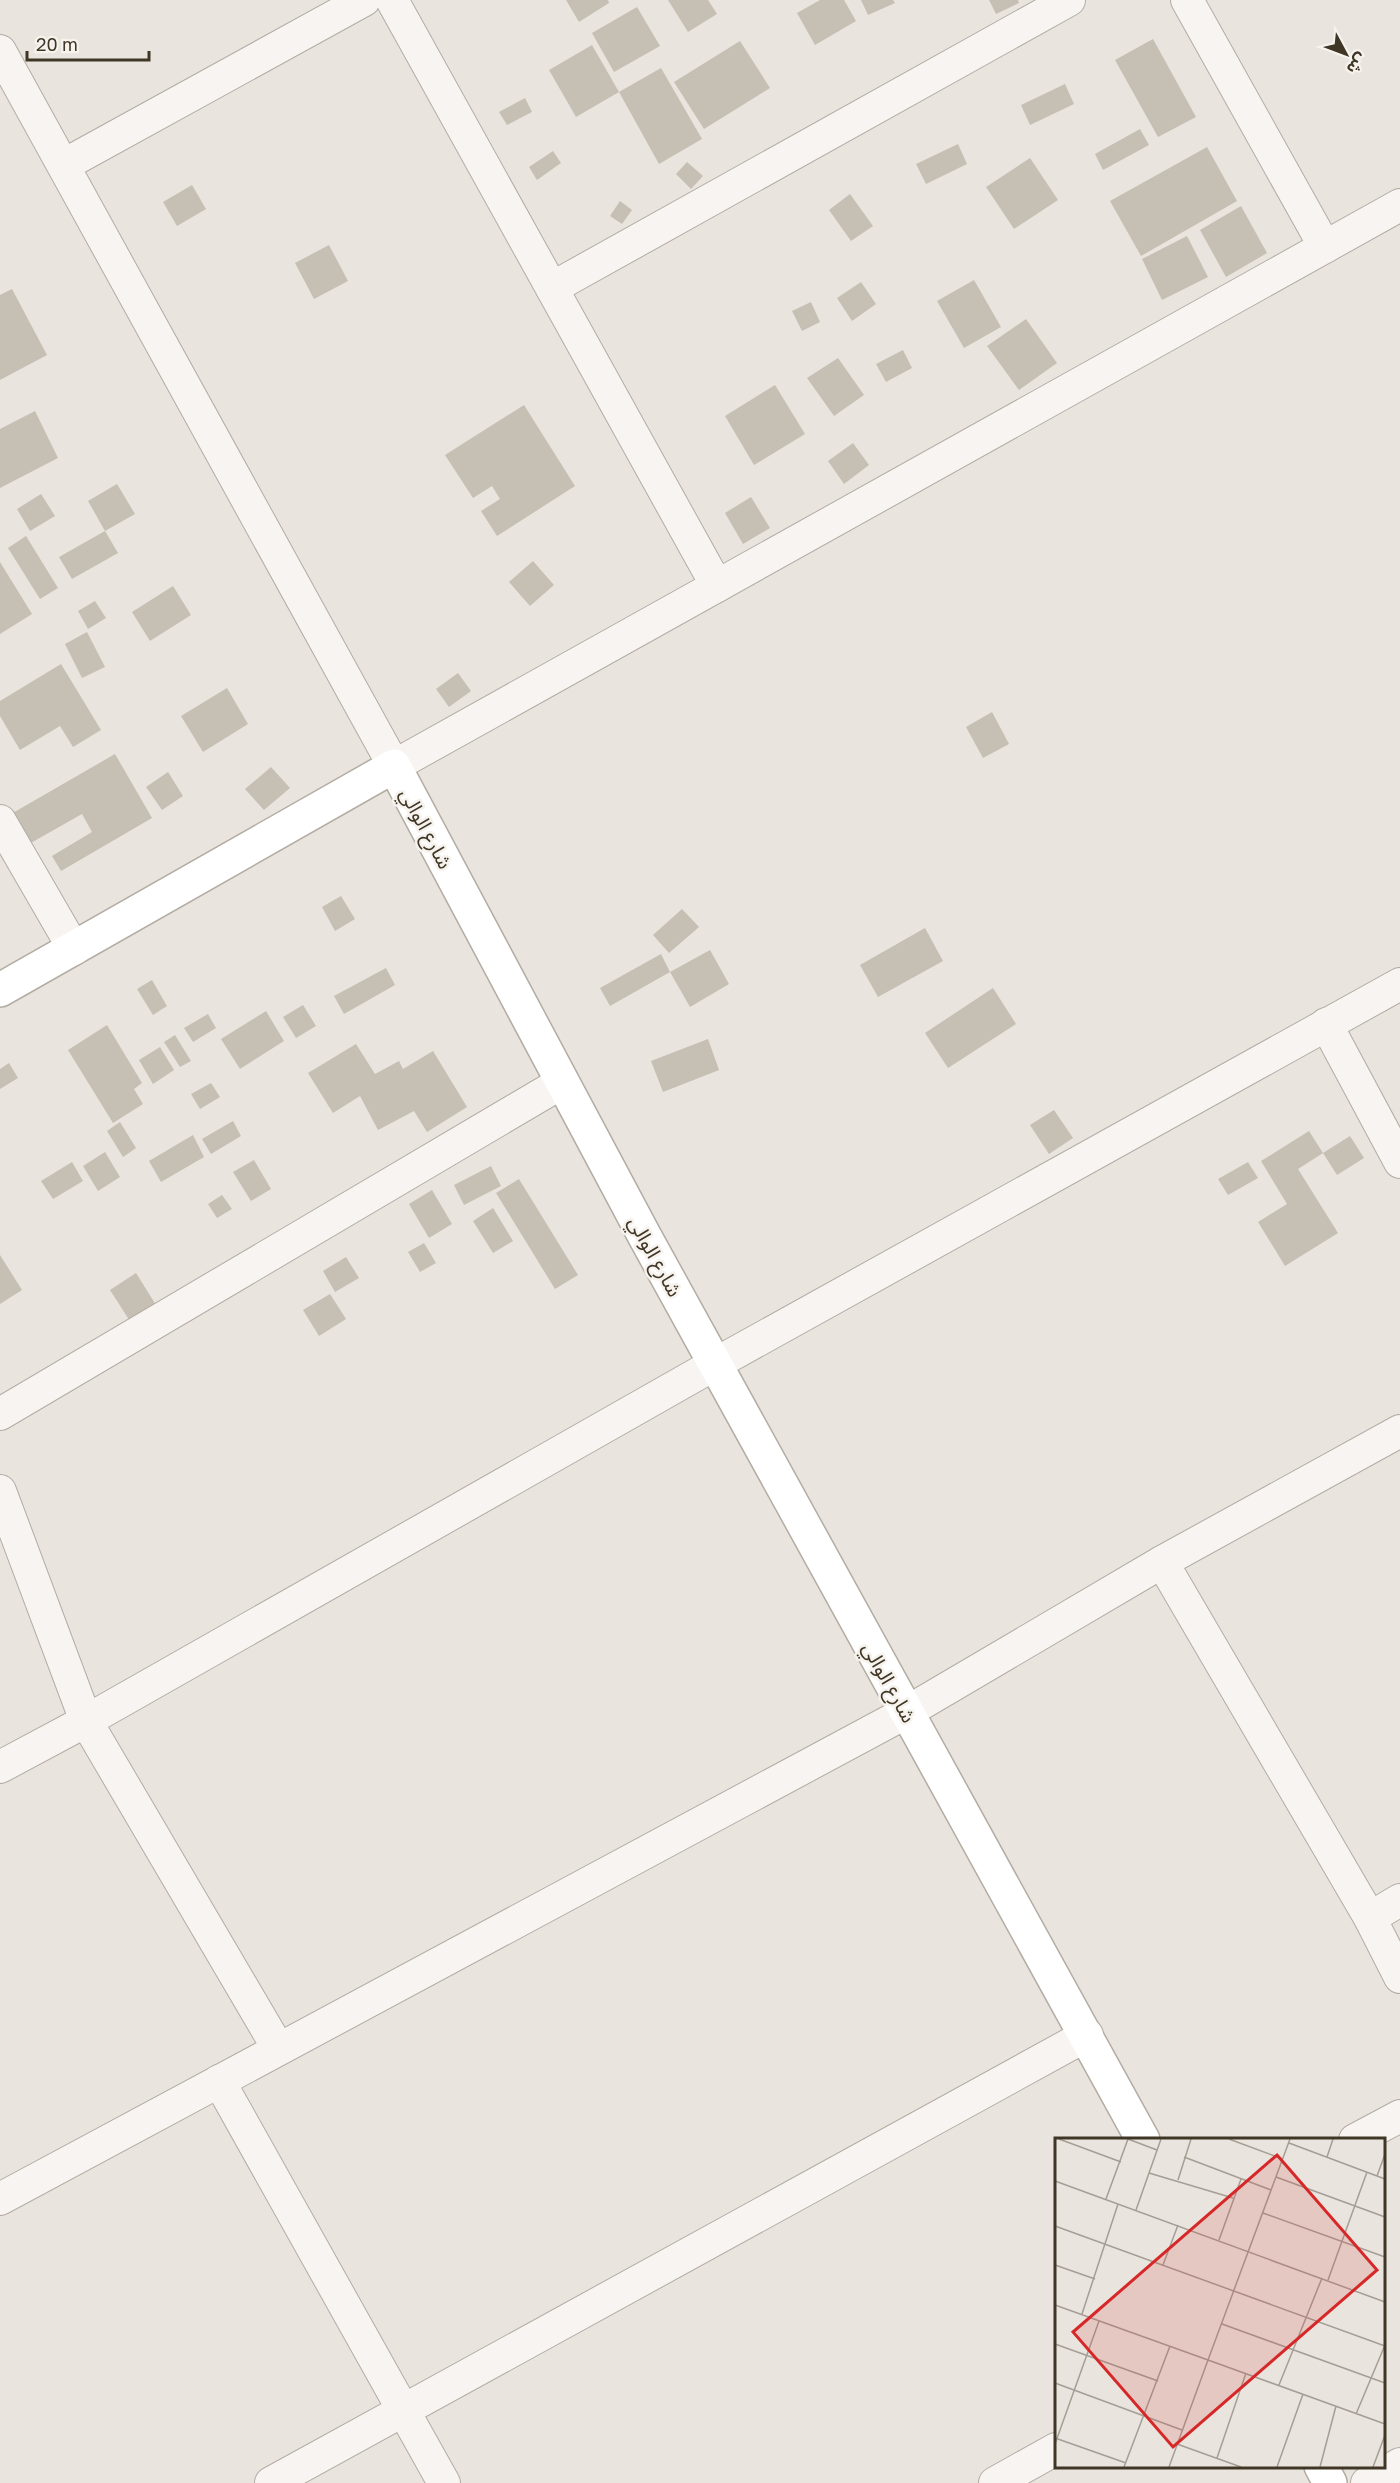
<svg xmlns="http://www.w3.org/2000/svg" width="1400" height="2483" font-family="'Golos Text','Noto Sans Arabic',sans-serif">
	<rect width="100%" height="100%" fill="#e9e4de"/>
	<g fill="#c6bfb4">
		<polygon points="566,0 608,0 609,3 579,22"/>
		<polygon points="668,0 708,0 717,14 688,32"/>
		<polygon points="820,0 844,0 856,21 815,45 797,13"/>
		<polygon points="861,0 893,0 895,3 868,15"/>
		<polygon points="989,0 1018,0 1019,3 996,14"/>
		<polygon points="637,7 660,46 614,72 592,33"/>
		<polygon points="1153,39 1196,117 1158,137 1115,60"/>
		<polygon points="740,41 770,88 704,129 674,82"/>
		<polygon points="592,45 619,92 576,117 549,70"/>
		<polygon points="661,68 702,139 659,164 619,92"/>
		<polygon points="1065,84 1074,104 1030,125 1021,105"/>
		<polygon points="525,98 532,112 507,125 499,112"/>
		<polygon points="1140,129 1149,145 1103,170 1095,154"/>
		<polygon points="958,144 967,164 926,184 916,164"/>
		<polygon points="1207,147 1237,201 1141,256 1110,201"/>
		<polygon points="553,151 561,163 537,180 529,167"/>
		<polygon points="1030,158 1058,200 1014,229 986,187"/>
		<polygon points="687,162 703,176 691,189 676,174"/>
		<polygon points="192,185 206,209 177,226 163,202"/>
		<polygon points="850,194 873,226 851,241 829,210"/>
		<polygon points="620,201 632,210 622,224 610,216"/>
		<polygon points="1241,206 1267,253 1226,277 1200,230"/>
		<polygon points="1187,236 1208,277 1162,300 1142,259"/>
		<polygon points="329,245 348,281 314,299 295,263"/>
		<polygon points="974,280 1001,327 964,348 937,301"/>
		<polygon points="861,282 876,304 852,321 837,298"/>
		<polygon points="12,289 47,355 0,380 0,295"/>
		<polygon points="811,302 820,322 802,331 792,311"/>
		<polygon points="1026,319 1057,363 1019,390 987,346"/>
		<polygon points="903,350 912,368 886,382 876,364"/>
		<polygon points="838,358 864,395 834,416 807,378"/>
		<polygon points="775,385 805,434 754,465 725,416"/>
		<polygon points="524,405 575,486 497,536 481,511 500,499 492,486 473,498 445,455"/>
		<polygon points="35,411 58,458 0,488 0,429"/>
		<polygon points="853,443 869,465 844,484 828,461"/>
		<polygon points="117,484 135,514 105,531 88,501"/>
		<polygon points="41,494 55,516 30,531 17,509"/>
		<polygon points="751,497 770,528 743,544 725,513"/>
		<polygon points="105,531 118,553 72,579 59,557"/>
		<polygon points="26,536 58,588 40,599 8,548"/>
		<polygon points="533,561 554,585 530,606 509,582"/>
		<polygon points="0,562 32,614 0,634"/>
		<polygon points="173,586 191,615 150,641 132,612"/>
		<polygon points="95,601 106,618 88,629 78,611"/>
		<polygon points="87,632 105,667 82,678 65,644"/>
		<polygon points="61,664 101,730 73,747 60,726 20,750 0,716 0,701"/>
		<polygon points="458,673 471,691 449,707 436,689"/>
		<polygon points="227,688 248,724 203,752 181,716"/>
		<polygon points="992,712 1009,744 983,758 966,727"/>
		<polygon points="115,754 152,818 61,871 52,856 92,832 82,814 29,844 11,814"/>
		<polygon points="271,767 290,788 264,810 245,789"/>
		<polygon points="168,772 183,796 162,810 146,787"/>
		<polygon points="341,896 355,919 335,931 322,907"/>
		<polygon points="682,909 699,927 669,953 653,935"/>
		<polygon points="925,928 943,961 878,997 860,965"/>
		<polygon points="710,950 729,984 690,1007 670,972"/>
		<polygon points="661,954 670,972 610,1006 600,988"/>
		<polygon points="386,968 395,985 344,1014 334,996"/>
		<polygon points="152,980 167,1006 153,1015 137,989"/>
		<polygon points="993,988 1016,1024 948,1068 925,1033"/>
		<polygon points="303,1005 316,1026 296,1038 283,1017"/>
		<polygon points="266,1011 284,1041 240,1069 221,1039"/>
		<polygon points="208,1014 216,1028 193,1042 184,1028"/>
		<polygon points="107,1025 142,1083 134,1089 143,1104 113,1123 68,1050"/>
		<polygon points="175,1035 191,1061 180,1067 164,1042"/>
		<polygon points="708,1039 719,1070 663,1092 651,1061"/>
		<polygon points="356,1044 375,1074 399,1061 403,1069 433,1051 467,1107 427,1132 414,1111 378,1130 360,1096 333,1113 308,1073"/>
		<polygon points="160,1047 174,1070 153,1084 139,1060"/>
		<polygon points="9,1063 18,1078 0,1089 0,1069"/>
		<polygon points="211,1083 220,1097 200,1109 191,1094"/>
		<polygon points="1054,1110 1073,1138 1049,1154 1030,1125"/>
		<polygon points="233,1121 241,1136 211,1154 202,1139"/>
		<polygon points="120,1122 136,1148 123,1157 107,1131"/>
		<polygon points="1309,1131 1323,1153 1298,1169 1338,1233 1285,1266 1258,1222 1287,1204 1261,1161"/>
		<polygon points="193,1135 204,1157 161,1182 149,1161"/>
		<polygon points="1350,1136 1364,1158 1337,1175 1323,1153"/>
		<polygon points="105,1152 120,1177 98,1191 83,1166"/>
		<polygon points="254,1160 271,1189 251,1201 233,1172"/>
		<polygon points="72,1162 83,1181 53,1199 41,1181"/>
		<polygon points="1248,1162 1258,1178 1228,1195 1218,1179"/>
		<polygon points="491,1166 501,1186 464,1205 454,1185"/>
		<polygon points="519,1179 578,1275 555,1289 496,1193"/>
		<polygon points="432,1190 452,1224 429,1238 409,1204"/>
		<polygon points="222,1195 232,1209 217,1218 208,1204"/>
		<polygon points="493,1208 513,1241 493,1253 473,1221"/>
		<polygon points="424,1243 436,1263 420,1272 408,1252"/>
		<polygon points="0,1255 22,1290 0,1304"/>
		<polygon points="346,1257 359,1278 335,1292 323,1271"/>
		<polygon points="136,1273 161,1313 135,1329 110,1290"/>
		<polygon points="330,1294 346,1319 319,1336 303,1310"/>
	</g>
	<g fill="none" stroke-linecap="round" stroke-linejoin="round">
		<defs>
			<g id="minor">
				<polyline points="392,0 717,586"/>
				<polyline points="1187,0 1325,247"/>
				<polyline points="0,51 394,766 1400,205"/>
				<polyline points="64,165 364,0"/>
				<polyline points="552,288 1069,0"/>
				<polyline points="0,821 74,949"/>
				<polyline points="1326,1024 1400,1162"/>
				<polyline points="0,1414 561,1083"/>
				<polyline points="0,1491 86,1721 278,2048"/>
				<polyline points="1162,1562 1370,1918 1400,1977"/>
				<polyline points="0,1767 86,1721 715,1364 1400,984"/>
				<polyline points="1370,1918 1400,1900"/>
				<polyline points="219,2081 444,2483"/>
				<polyline points="1355,2140 1400,2116"/>
				<polyline points="0,2199 907,1712 1162,1562 1400,1431"/>
				<polyline points="271,2483 1087,2035"/>
				<polyline points="995,2483 1056,2449"/>
				<polyline points="1367,2483 1400,2464"/>
			</g>
			<g id="secondary">
				<polyline points="0,990 394,766 644,1235 1143,2140"/>
				<polyline points="1321,2466 1330,2483"/>
			</g>
		</defs>
		<use href="#minor" stroke="#b3aca3" stroke-width="34"/>
		<use href="#secondary" stroke="#b3aca3" stroke-width="36"/>
		<use href="#minor" stroke="#f7f4f1" stroke-width="32"/>
		<use href="#secondary" stroke="#fff" stroke-width="33"/>
	</g>
	<g text-anchor="middle" dominant-baseline="central" stroke-width="5" stroke-linejoin="round" paint-order="stroke">
		<g font-size="20" fill="#403626" stroke="#f6f2ed">
			<text transform="translate(427 828) rotate(62)">شارع الوالي</text>
			<text transform="translate(656 1256) rotate(61)">شارع الوالي</text>
			<text transform="translate(890 1682) rotate(61)">شارع الوالي</text>
		</g>
	</g>
	<g transform="translate(1055 2138)">
		<rect width="330" height="330" fill="#e9e4de"/>
		<path fill="none" stroke="#a59e94" stroke-width="1.5" d="M4 1 66 24M174 1 228 21M235 1 153 222 330 286M234 5 330 41M129 19 216 52M272 19 278 1M94 35 178 60M322 38 330 16M221 39 330 79M123 42 136 1M0 43 330 164M51 61 73 1 102 12M81 72 106 1M208 75 330 119M0 88 330 208M164 102 186 41M0 127 40 141M108 127 123 87M273 142 312 34M0 167 153 222 114 329M27 176 63 66M167 186 330 245M0 206 103 243M0 245 127 292M224 247 267 140M301 276 330 207M0 300 71 325M0 306 44 183M122 306 186 329M162 320 191 235M69 329 115 208M222 329 248 256M265 329 281 268M318 329 330 297"/>
		<path fill="#d62828" fill-opacity="0.15" stroke="#d62828" stroke-width="3" d="M222 17 322 132 118 309 18 194Z"/>
		<rect width="330" height="330" fill="none" stroke="#403626" stroke-width="3"/>
	</g>
	<g transform="translate(1346 54) rotate(131)" stroke="#f6f2ed" stroke-width="4.5" paint-order="stroke">
	<path d="M0-4.5L10 22L0 15L-10 22Z" fill="#403626"/>
	<text y="-9" font-size="16" font-weight="bold" text-anchor="middle" fill="#403626">ش</text>
	</g>
	<path d="M27 51v9h122v-9" fill="none" stroke="#403626" stroke-width="3"/>
	<text x="36" y="51" font-size="18" fill="#403626" stroke="#f6f2ed" stroke-width="4.5" paint-order="stroke">20 m</text>
</svg>
